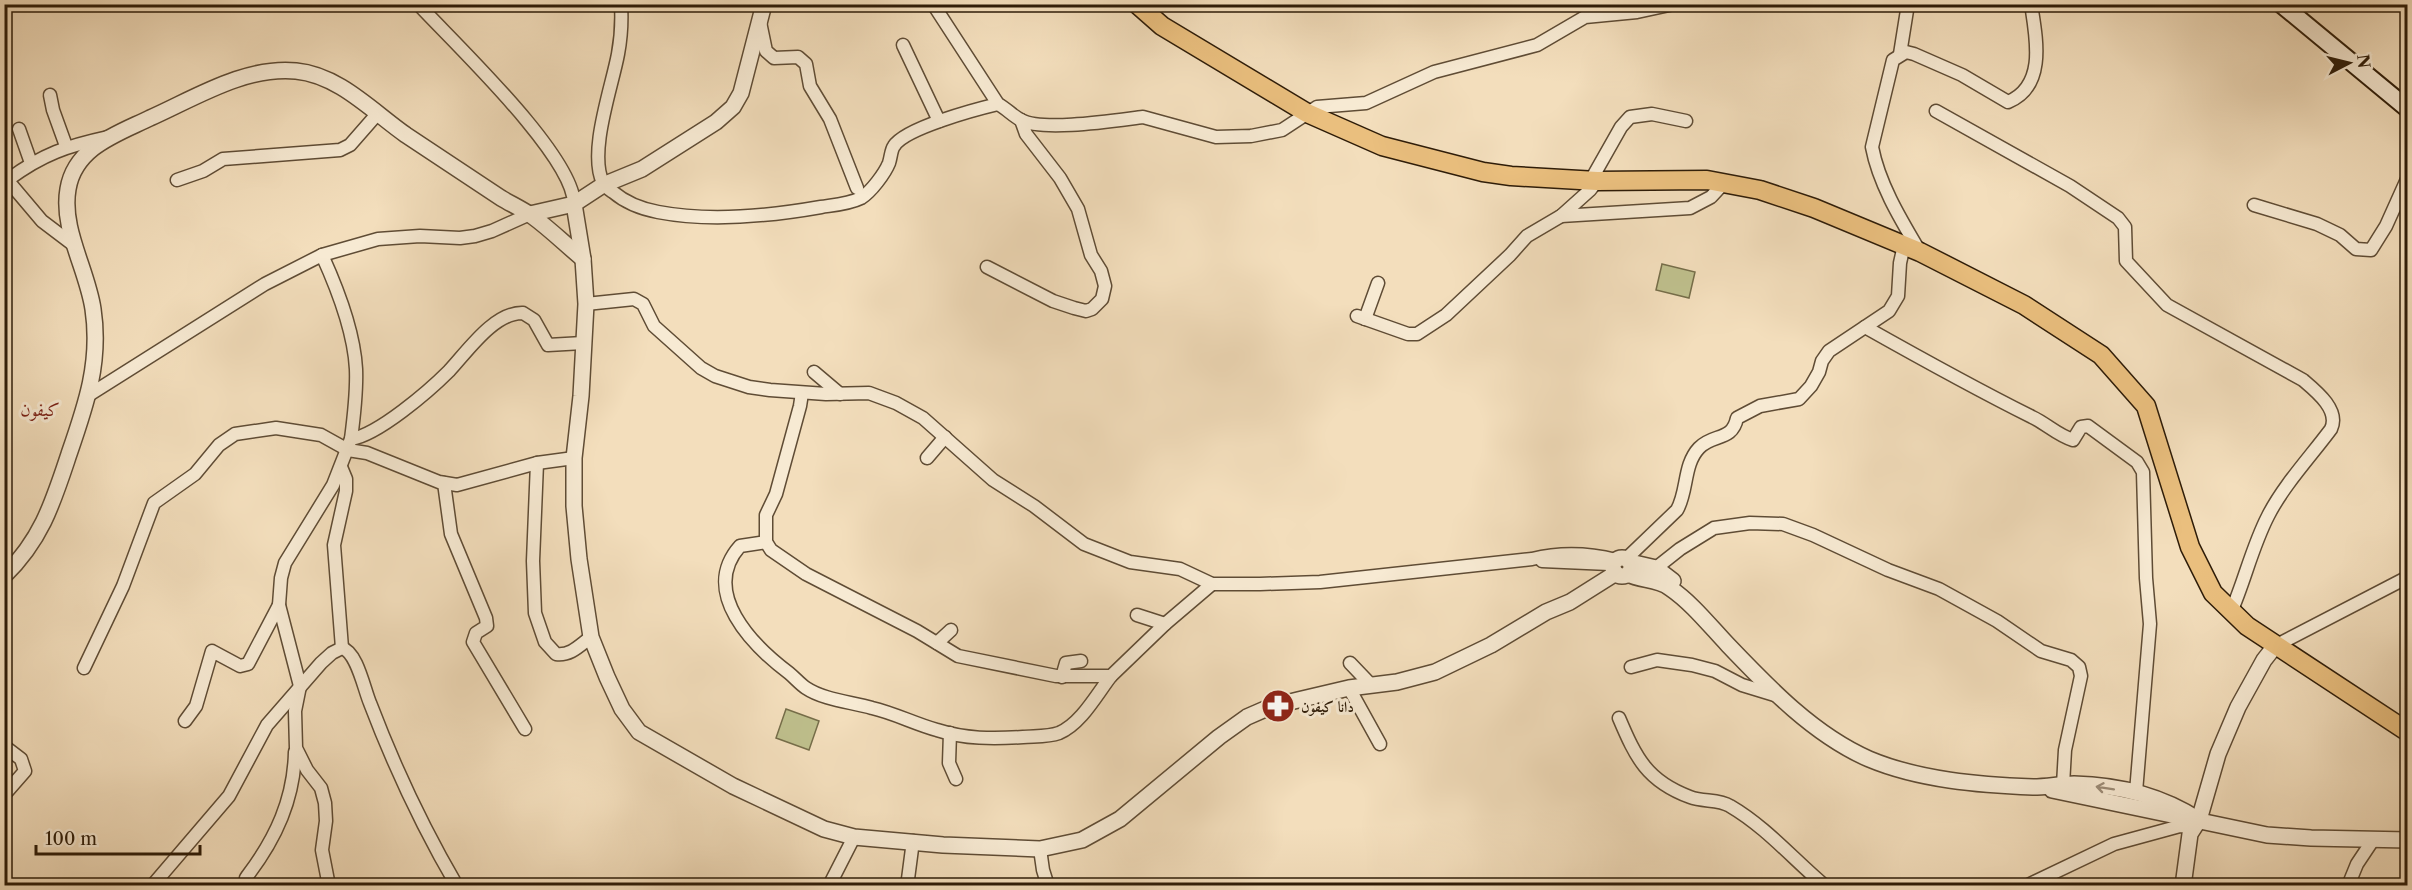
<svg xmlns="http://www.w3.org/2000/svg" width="2412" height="890" font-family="'Libre Caslon Text',Amiri,serif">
	<rect width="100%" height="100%" fill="#f3debc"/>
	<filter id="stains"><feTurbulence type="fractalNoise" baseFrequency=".00333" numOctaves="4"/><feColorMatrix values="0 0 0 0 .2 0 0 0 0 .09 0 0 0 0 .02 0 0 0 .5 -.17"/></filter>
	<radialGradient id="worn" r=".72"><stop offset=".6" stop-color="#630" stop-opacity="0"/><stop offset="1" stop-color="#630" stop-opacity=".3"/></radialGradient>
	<g fill="#bfc08d" stroke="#766e4a" stroke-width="1.5">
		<polygon points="1662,264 1695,272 1689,298 1656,290"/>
		<polygon points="786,709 819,721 809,750 776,738"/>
	</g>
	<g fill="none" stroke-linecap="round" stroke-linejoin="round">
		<defs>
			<g id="minor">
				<path d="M418 4C454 43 574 156 574 204"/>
				<path d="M621 4C622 21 621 38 618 54 612 87 588 152 603 183 605 187 610 190 613 192 626 203 642 209 658 212 710 222 770 216 821 207 834 205 849 204 861 198 871 192 885 173 889 163 891 157 891 150 894 146 905 128 977 109 998 104"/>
				<path d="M933 4 998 104C1007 109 1013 116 1021 120 1043 132 1118 120 1143 117L1216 137 1251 136 1282 130 1317 107 1366 103 1434 72 1537 45 1585 17 1637 12 1674 4"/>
				<polyline points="760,22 766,51 774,58 798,57 806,64 810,86 830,119 857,188"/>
				<polyline points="903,45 939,121"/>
				<polyline points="1900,54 1908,4"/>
				<polyline points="50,95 53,110 66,146"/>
				<path d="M1936 111 2070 186 2118 218 2125 227 2126 261 2167 305 2303 380C2316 391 2340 410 2331 429 2311 456 2283 486 2268 516 2252 547 2245 580 2231 612"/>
				<polyline points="19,129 31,163"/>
				<polyline points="4,176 42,221 75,246"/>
				<path d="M9 179C43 154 67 146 108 137"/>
				<polyline points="177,180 203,171 223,159 340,150 350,145 378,113"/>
				<polyline points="1591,180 1621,127 1630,117 1652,114 1686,121"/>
				<polyline points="2254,205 2317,224 2340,235 2356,249 2371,250 2386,226 2408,177"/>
				<polyline points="1561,216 1690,208 1711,197 1724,183"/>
				<path d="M1920 252C1901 220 1879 184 1872 147L1893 60 1906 52 1914 54 1962 75 2008 102C2047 86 2036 37 2031 4"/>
				<path d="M322 255C338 290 354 331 356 369 357 392 354 416 351 439"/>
				<polyline points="987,267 1053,301 1074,308 1086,311 1092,309 1102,299 1105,286 1101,271 1091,255 1078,209 1060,178 1026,134 1021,120"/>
				<path d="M586 304 634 299 643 304 654 326 701 368 715 376 749 387 770 390 826 394 869 393 896 403 923 418 993 480 1034 506 1084 544 1130 562 1180 569 1212 584H1260L1320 582 1532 559C1561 552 1588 553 1616 560"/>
				<polyline points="1357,316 1408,334 1417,334 1446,315 1510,255 1527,236 1561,216 1590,190 1597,181"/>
				<polyline points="1365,319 1378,283"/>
				<path d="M1865 327C1920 358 1976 389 2032 417 2047 424 2057 435 2073 440L2081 427 2088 426 2137 462 2143 472 2146 578 2150 624 2136 792"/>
				<polyline points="814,372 840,394"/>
				<polyline points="802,393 800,406 776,494 766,515 766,542 771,550 806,574 917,631 958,656 1056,676 1111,676 1165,624 1212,584"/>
				<polyline points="89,395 265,284 322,255 378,239 420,236 460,238 475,236 492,231 530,214"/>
				<polyline points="927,458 945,437"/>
				<path d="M537 463 533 561 535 613 545 642 556 654C571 656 580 645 591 637"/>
				<polyline points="341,467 346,479 346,491 334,545 342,648"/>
				<polyline points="444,483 451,534 486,618 487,626 476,633 473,642 525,729"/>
				<path d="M766 542 740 546C699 592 753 646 789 673 795 678 800 684 806 688 824 700 852 702 872 708 894 713 915 724 937 730 965 739 993 739 1023 737 1035 736 1048 737 1059 733 1081 724 1097 694 1111 676"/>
				<path d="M1626 559 1677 510C1688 491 1683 465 1699 448 1713 433 1732 442 1737 418L1760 406 1799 399 1811 386 1819 372 1822 361 1829 351 1889 311 1898 296 1900 263 1904 245"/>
				<polyline points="1542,561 1609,564"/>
				<polyline points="1656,568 1680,549 1714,528 1750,523 1783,524 1813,535 1888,570 1939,589 1997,621 2041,651 2071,660 2079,667 2081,676 2065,750 2063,785"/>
				<polyline points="1137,615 1165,624"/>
				<polyline points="937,643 951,630"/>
				<polyline points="2275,646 2408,577"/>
				<polyline points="1350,663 1372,686"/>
				<polyline points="1631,667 1657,660 1692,665 1715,671 1742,685 1778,696"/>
				<polyline points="84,668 123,586 154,503 195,474 219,445 235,434 276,428 321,435 348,450 367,453 439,482 457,485 537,463 574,458"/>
				<polyline points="1062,677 1066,663 1081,661"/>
				<polyline points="1349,688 1380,744"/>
				<path d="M1619 718C1636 758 1647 781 1690 797 1703 802 1719 799 1730 806 1766 827 1793 859 1825 886"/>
				<polyline points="185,721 196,706 212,651 240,666 248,664 279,605"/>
				<polyline points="950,733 949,763 956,779"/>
				<polyline points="4,746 21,759 25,771 4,795"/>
				<polyline points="1040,849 1043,870 1048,886"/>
				<path d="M152 886 229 796 267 725 321 663 332 653 342 648C357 652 364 689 370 703 394 766 423 828 457 886"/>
				<path d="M248 886 246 878 248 875C276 838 294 799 295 752"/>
				<path d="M329 886 322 850 326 821 325 803 321 788 307 770 296 748 295 711 300 686 279 605 281 578 285 563 333 485 351 439C378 435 429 391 449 371 467 352 494 312 523 313L534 320 548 345 583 343"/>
				<polyline points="829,886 854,837"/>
				<polyline points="909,886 908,879 913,841"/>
				<polyline points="2026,886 2114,844 2180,826 2194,827"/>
				<polyline points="2287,886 2318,886"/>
				<polyline points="2348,886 2357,864 2373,840"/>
			</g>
			<g id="tertiary">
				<polyline points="574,204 583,259 586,304 581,396 574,458 574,506 579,559 591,637 607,677 622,709 639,732 733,786 824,829 854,837 943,845 1040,849 1082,840 1120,819 1219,737 1247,717 1270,707 1298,700 1349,688 1397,682 1435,672 1491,645 1546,612 1570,602 1616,573"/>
				<polyline points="530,214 574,204 603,185 642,169 716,122 733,107 741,93 764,4"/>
				<circle cx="1622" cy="567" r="9"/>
				<polyline points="1630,562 1656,568 1673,581"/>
				<path d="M1628 574C1641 581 1657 578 1670 588 1692 603 1710 626 1728 645 1769 688 1814 735 1869 759 1919 780 1979 785 2033 787 2047 787 2061 784 2074 784 2118 785 2162 796 2199 820"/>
				<path d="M4 576C42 539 53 502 69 454 86 405 101 362 93 309 87 269 61 229 68 189 75 147 117 134 150 118 195 98 245 66 296 71 339 75 373 112 406 135 438 156 469 177 501 198 511 204 522 209 532 216 550 229 566 245 583 259"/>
				<polyline points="2052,790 2267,835 2311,838 2408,840"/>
				<polyline points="2183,886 2190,834 2199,820 2218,754 2238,707 2264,660 2275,646"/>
			</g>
			<polyline id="secondary" points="2281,4 2408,109"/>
			<polyline id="primary" points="1137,4 1162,26 1307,113 1382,146 1483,172 1511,176 1597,181 1707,180 1760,190 1814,208 1920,252 2024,305 2101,355 2146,406 2190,547 2213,593 2247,626 2408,732"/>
		</defs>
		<use href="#minor" stroke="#5f4c35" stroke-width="15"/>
		<use href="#tertiary" stroke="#5f4c35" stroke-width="18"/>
		<use href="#secondary" stroke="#2e1c08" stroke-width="20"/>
		<use href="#primary" stroke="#2e1c08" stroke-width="21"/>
		<use href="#minor" stroke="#f7ead3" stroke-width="12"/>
		<use href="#tertiary" stroke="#f7ead3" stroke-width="15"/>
		<use href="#secondary" stroke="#f7ead3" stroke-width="16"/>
		<use href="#primary" stroke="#eabf7e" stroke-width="18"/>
	</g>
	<defs><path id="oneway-shaft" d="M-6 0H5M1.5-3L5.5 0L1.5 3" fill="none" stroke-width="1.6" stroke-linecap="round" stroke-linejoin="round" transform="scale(1.5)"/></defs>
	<use stroke="#9d8d78" href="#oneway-shaft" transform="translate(2105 788) rotate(-171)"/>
	<defs>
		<symbol id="pharmacy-disc" viewBox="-11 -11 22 22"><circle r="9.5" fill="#8f2418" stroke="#f7ead3"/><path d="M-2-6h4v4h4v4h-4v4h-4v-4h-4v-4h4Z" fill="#fff"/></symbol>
	</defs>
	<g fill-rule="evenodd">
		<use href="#pharmacy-disc" x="1259" y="687" width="38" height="38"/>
	</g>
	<g text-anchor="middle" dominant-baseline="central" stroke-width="6" stroke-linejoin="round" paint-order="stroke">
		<g font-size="15" font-weight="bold" fill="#2e1c08" stroke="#f7ead3" text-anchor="start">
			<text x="1301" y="706">دانا كيفون</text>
		</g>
		<g font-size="18" fill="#7a1f14" stroke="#f7ead3">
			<text x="40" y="410">كيفون</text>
		</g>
	</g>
	<rect width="2412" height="890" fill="none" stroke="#f3debc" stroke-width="24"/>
	<rect x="6" y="6" width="2400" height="878" fill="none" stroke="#2e1c08" stroke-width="3"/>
	<rect x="12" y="12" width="2388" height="866" fill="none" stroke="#2e1c08" stroke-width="1.5"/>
	<g transform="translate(2349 63) rotate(83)" stroke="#f7ead3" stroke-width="4.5" paint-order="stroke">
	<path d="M0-4.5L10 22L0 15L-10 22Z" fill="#2e1c08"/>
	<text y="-9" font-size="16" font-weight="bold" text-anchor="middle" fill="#2e1c08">N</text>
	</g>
	<path d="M36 845v9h164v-9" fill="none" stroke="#2e1c08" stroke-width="3"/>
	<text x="45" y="845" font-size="18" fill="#2e1c08" stroke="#f7ead3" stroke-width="4.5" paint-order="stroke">100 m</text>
	<rect width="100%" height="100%" filter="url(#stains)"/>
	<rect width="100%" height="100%" fill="url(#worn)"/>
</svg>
